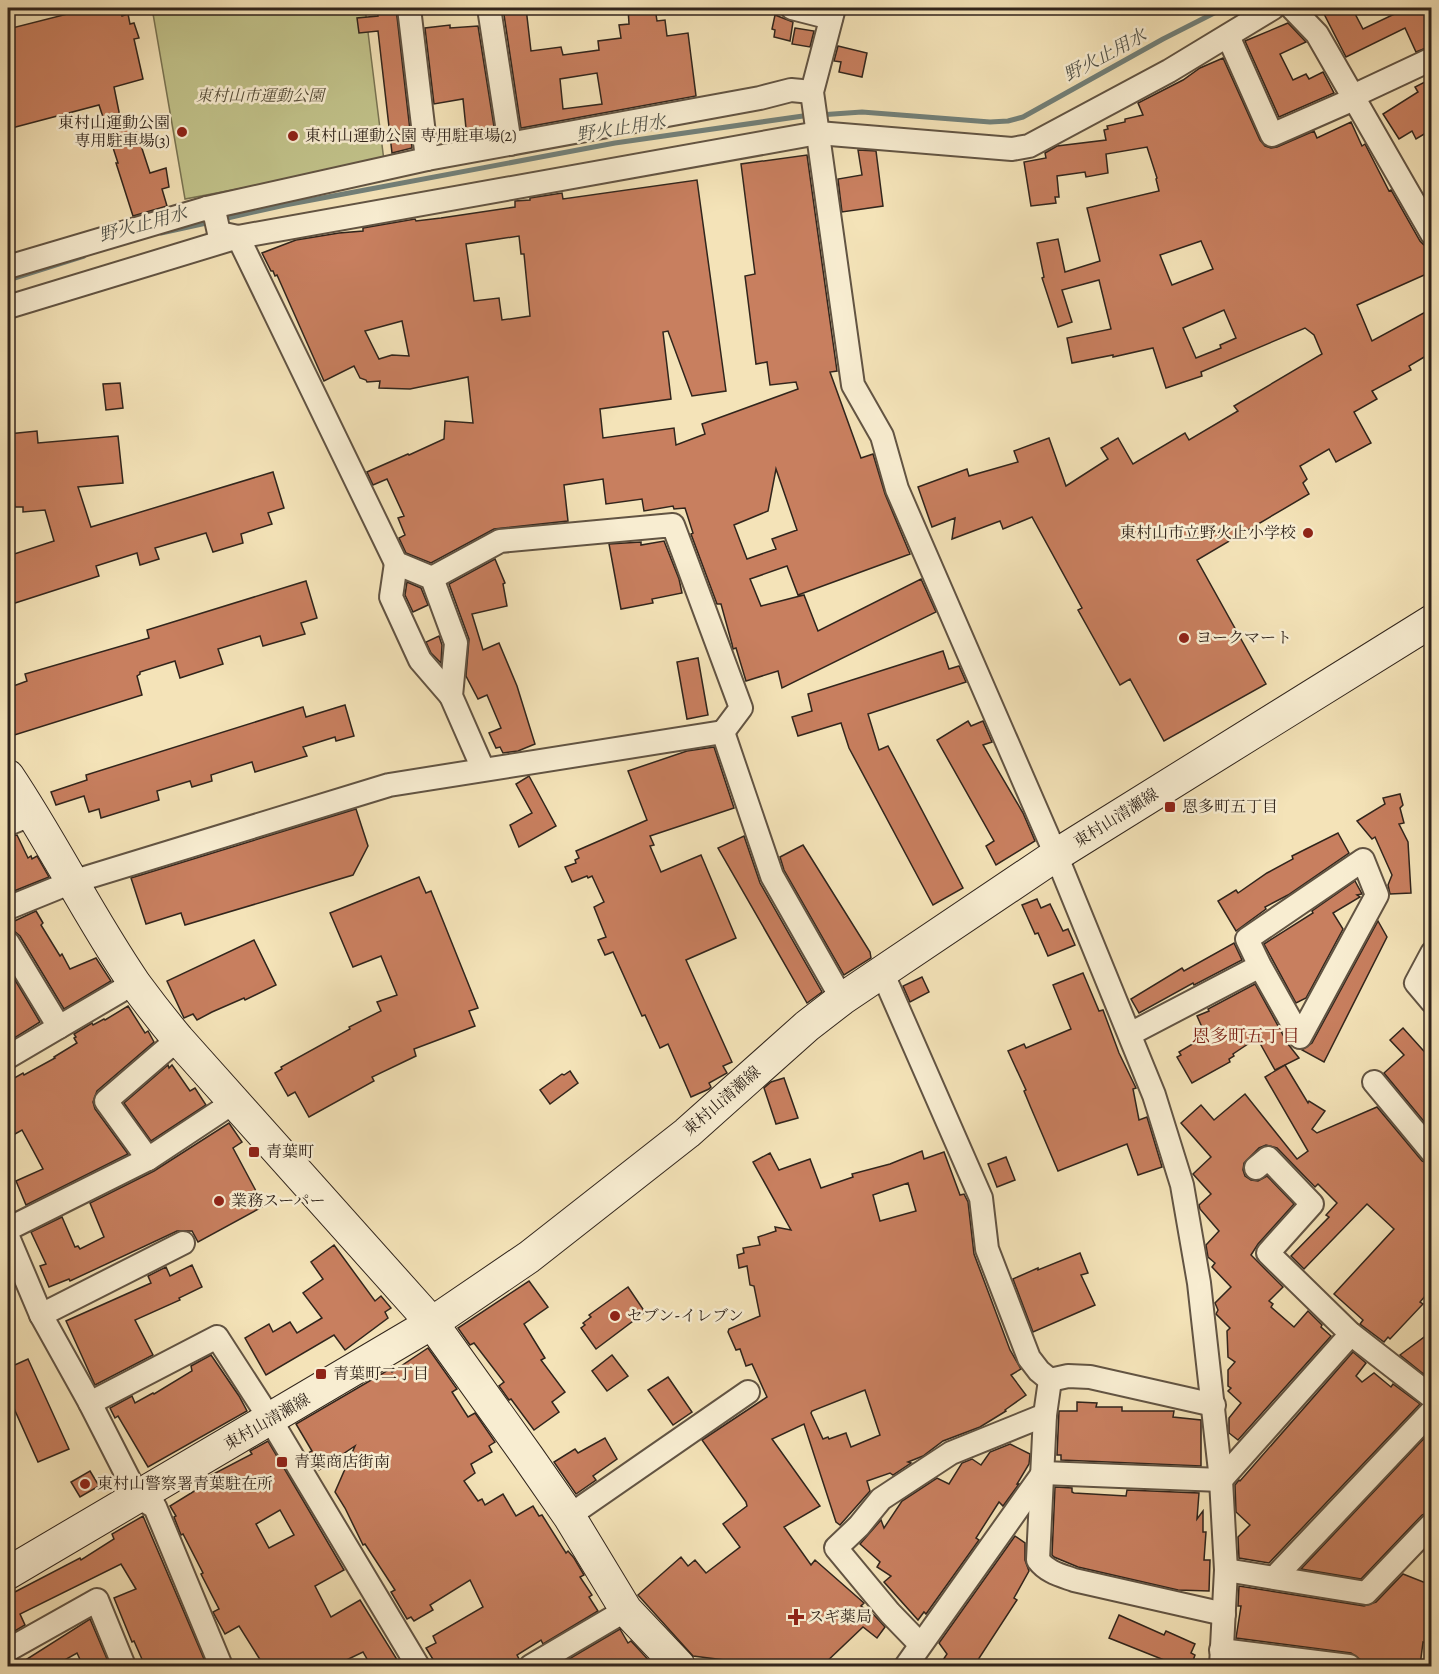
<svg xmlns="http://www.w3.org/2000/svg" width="1439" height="1674" font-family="Alegreya,'Noto Serif JP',serif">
	<rect width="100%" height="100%" fill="#f4e3b8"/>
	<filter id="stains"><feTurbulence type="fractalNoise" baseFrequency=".00333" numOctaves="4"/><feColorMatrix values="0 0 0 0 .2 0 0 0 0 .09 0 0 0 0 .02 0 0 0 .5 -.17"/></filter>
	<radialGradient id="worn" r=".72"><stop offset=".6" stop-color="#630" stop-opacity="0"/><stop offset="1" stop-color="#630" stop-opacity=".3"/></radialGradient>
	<polygon fill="#c1c28a" stroke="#797453" stroke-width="1.5" points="152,8 365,8 384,161 185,199"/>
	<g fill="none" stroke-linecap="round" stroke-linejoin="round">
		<g stroke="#728079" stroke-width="5">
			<polyline points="819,115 862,112 990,122 1008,121 1023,117 1163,39 1224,8"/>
			<polyline points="223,219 285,205 615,143 810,115"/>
			<polyline points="161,233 211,222"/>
			<polyline points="8,280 84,256"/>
		</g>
	</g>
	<g fill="#c87f5f" stroke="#31251c" stroke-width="1.5" fill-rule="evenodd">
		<polygon points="91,8 119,8 122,16 128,14 130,24 134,23 139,38 134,39 143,79 114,87 121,122 132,118 150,173 166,168 169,187 162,189 167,206 133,216 116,163 118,163 99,105 8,129 8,29"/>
		<polygon points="377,8 396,8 412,148 392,153 378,31 359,33 357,18 378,16"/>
		<path d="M503 8H526L531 51 561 47 563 55 599 50 598 41 621 38 619 25 629 24 628 8H655L657 21 665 20 667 36 688 33 696 96 521 128ZM597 73 602 104 563 109 560 79Z"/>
		<polygon points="1321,8 1352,8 1363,29 1407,8 1431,8 1431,46 1416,52 1405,28 1346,57"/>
		<polygon points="775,15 793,22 790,41 774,37 775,30 772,29"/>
		<polygon points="1288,23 1306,42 1280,54 1293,80 1306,74 1309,79 1323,72 1334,93 1279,117 1245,41"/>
		<polygon points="450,25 450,28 478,26 495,133 467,138 463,99 434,104 425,28"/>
		<polygon points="795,28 814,31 810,47 792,44"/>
		<polygon points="838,46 867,53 862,77 839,72 841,62 834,61"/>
		<path d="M1223 58 1260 140 1265 146 1271 148 1277 147 1314 131 1317 138 1351 122 1362 146 1365 144 1389 191 1391 190 1420 241 1424 245 1431 248V272L1357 305 1372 341 1431 309V353L1409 366 1411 370 1372 391 1377 399 1354 412 1371 443 1336 462 1329 449 1300 466 1307 479 1303 483 1309 494 1197 560 1266 684 1164 741 1130 679 1120 685 1078 610 1082 608 1032 517 1003 529 1000 521 952 539 955 518 932 527 918 487 967 469 969 476 1018 462 1014 451 1049 438 1066 486 1108 459 1101 448 1118 438 1133 464 1185 433 1189 440 1238 411 1234 406 1322 354 1314 335 1305 328 1201 372 1202 376 1166 388 1153 348 1113 357V355L1072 363 1067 338 1111 329 1099 280 1062 290 1072 322 1058 327 1042 278 1044 277 1037 243 1058 239 1065 272 1100 261 1087 208 1159 191 1156 179 1157 178 1147 147 1106 154 1108 173 1086 177 1085 172 1057 176 1059 197H1055L1056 203 1031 206 1024 162 1046 158 1045 153 1057 146 1106 140 1104 130 1108 129 1107 126 1125 122V119L1143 115 1138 103 1183 80 1200 68ZM1201 241 1213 269 1172 285 1160 255ZM1224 310 1236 338 1220 345 1221 348 1196 358 1183 328Z"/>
		<polygon points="1431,74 1431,130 1416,139 1412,131 1399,139 1383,114 1418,92 1415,87 1429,80 1427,76"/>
		<polygon points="858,150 876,151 883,206 842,212 838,179 862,175"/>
		<path d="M807 155 837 371 830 372 861 458 873 454 885 494 910 554 798 595 787 566 750 579 761 606 804 595 818 631 921 579 936 612 782 688 778 671 746 681 736 648 733 649 732 644 721 604H717L691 534 693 533 685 508 674 509 673 506 644 511 642 499 606 504 603 479 564 485 568 521 494 529 431 563 406 553 399 538 405 535 398 518 404 516 387 479 373 485 367 472 408 454 409 455 444 439 445 421 473 423 468 377 410 389 379 388 380 381 367 382 366 380 360 378 354 366 324 381 277 275 275 276 273 271H271L262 253 296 240 339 233 363 231V228L415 219 416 221 441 218 515 207V201L530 200V198L562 193 563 199 697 180 726 391 692 396 668 331 663 332 671 399 600 409 603 438 674 428 676 445 705 434 702 424 798 389 796 382 770 385 767 362 756 364 745 276 755 274 741 164ZM519 236 521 254H524L530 316 502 320 499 298 474 301 466 244ZM402 321 409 356 392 355 379 359 365 331ZM776 469 797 530 772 539 776 549 747 559 734 525 768 511Z"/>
		<polygon points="120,383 123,408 106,410 103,384"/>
		<polygon points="37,431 38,443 118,436 123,483 78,487 91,527 273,472 284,508 268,513 272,524 241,534 243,543 213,552 206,533 155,548 159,559 140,565 137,553 96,566 99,576 12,604 8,591 8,556 54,541 45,510 23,512 23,507 15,507 14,497 8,497 8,434"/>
		<polygon points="664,541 679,579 682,593 652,599 653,603 621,609 609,544 641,542 641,545"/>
		<polygon points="495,559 505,583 503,584 507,606 472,614 483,650 499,643 517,686 535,744 518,751 503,753 500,747 496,748 489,733 501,728 487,695 478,699 466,676 469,639 449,584"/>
		<polygon points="306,581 317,618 301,623 305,634 263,646 260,636 218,649 223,664 180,678 175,661 140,672 140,674 137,676 142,695 8,737 8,713 14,711 8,688 27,681 25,674 149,638 147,630"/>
		<polygon points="407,582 421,588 428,605 413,612 405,595"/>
		<polygon points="439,636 442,645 441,663 431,653 426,642"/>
		<polygon points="943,651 949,669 959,666 966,682 868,714 879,750 888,746 963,888 933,905 849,748 841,723 798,736 792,717 812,711 808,694"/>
		<polygon points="698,658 708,715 687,719 677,662"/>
		<polygon points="345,705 354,736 336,741 335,737 303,747 307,756 255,772 252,762 211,775 212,781 192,787 190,781 157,791 159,800 101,818 99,809 89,812 84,796 56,805 51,792 87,780 86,775 303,707 306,717"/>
		<polygon points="968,721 971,726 983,721 992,742 983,745 1023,813 1035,841 996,865 986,846 994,841 937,740"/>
		<polygon points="714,747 734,808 650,836 654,845 650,846 661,872 701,855 736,938 686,960 732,1062 723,1066 727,1073 709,1083 711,1087 709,1089 691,1097 668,1044 660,1048 645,1015 642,1016 613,952 605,955 598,940 606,937 594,907 604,902 592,876 588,878 587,876 572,882 565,867 576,863 575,860 579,858 576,851 647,820 628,771 687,751"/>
		<polygon points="529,776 556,826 519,847 510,825 532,813 516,784"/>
		<polygon points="1400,794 1403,805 1400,808 1404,823 1399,824 1408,842 1411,893 1390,894 1388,885 1392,875 1375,837 1372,839 1357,821 1385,804 1383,798"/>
		<polygon points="356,809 368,846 353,875 185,925 181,913 146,924 131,878"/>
		<polygon points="1338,833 1349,853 1288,895 1265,907 1266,909 1236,931 1218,901 1236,890 1238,893 1267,873 1293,859 1292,856"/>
		<polygon points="17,835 28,858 31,856 32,859 37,856 49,877 14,891 8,880 8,837"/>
		<polygon points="744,836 760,883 822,992 807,1003 718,848"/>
		<polygon points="803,845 870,952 871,958 844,975 784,870 780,857"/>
		<polygon points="419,877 426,893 431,891 478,1008 469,1011 475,1026 414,1049 416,1056 372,1077 374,1081 309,1117 295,1092 288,1096 275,1073 282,1069 281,1067 350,1029 349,1027 381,1011 377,1002 397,995 381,956 353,967 330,913"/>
		<polygon points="1355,881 1362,894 1357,895 1360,897 1333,913 1343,929 1306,998 1296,1003 1264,944 1313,913 1312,911"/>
		<polygon points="1037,899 1041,908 1050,904 1063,931 1068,929 1075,945 1048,956 1038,933 1035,934 1022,905"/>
		<polygon points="36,911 43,923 41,925 60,956 62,954 70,969 96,958 111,981 64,1009 20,936 14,931 8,930 8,924"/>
		<polygon points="1378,921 1387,937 1324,1062 1302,1050 1312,1043"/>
		<polygon points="254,940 276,985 245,1000 244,998 212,1012 197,1020 193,1014 184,1018 167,981"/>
		<polygon points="1234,943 1242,960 1194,985 1193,983 1139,1013 1131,999 1182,968 1184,971"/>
		<polygon points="8,968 40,1022 8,1042"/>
		<polygon points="1083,973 1099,1011 1103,1010 1119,1053 1136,1088 1133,1089 1139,1120 1147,1117 1162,1167 1138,1175 1127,1144 1058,1171 1031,1108 1024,1091 1026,1090 1008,1051 1024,1044 1026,1048 1071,1029 1053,985"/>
		<polygon points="922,977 929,992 910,1002 903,986"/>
		<polygon points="1255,984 1288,1044 1299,1058 1275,1070 1257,1038 1233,1054 1234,1056 1229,1059 1230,1062 1192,1083 1177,1057 1181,1055 1179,1052 1206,1036 1197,1016 1209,1011 1208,1009"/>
		<polygon points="128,1006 145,1033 148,1031 154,1042 97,1091 93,1102 95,1109 128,1154 26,1205 16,1181 43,1169 22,1130 8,1138 8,1093 13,1090 9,1081 23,1073 24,1075 55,1058 54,1057 77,1043 74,1038 76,1037 74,1034 92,1023 93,1025 104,1019 105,1020"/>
		<polygon points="1403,1028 1431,1059 1431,1130 1384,1073 1404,1055 1390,1040"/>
		<polygon points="168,1065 169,1068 172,1065 190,1091 195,1088 206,1105 151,1141 124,1103"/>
		<polygon points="1285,1065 1308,1103 1309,1101 1325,1111 1312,1129 1317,1133 1377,1107 1422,1161 1431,1165 1431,1289 1420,1302 1423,1304 1390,1339 1388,1337 1384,1342 1360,1324 1363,1320 1334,1294 1394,1229 1367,1204 1304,1269 1291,1256 1329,1217 1326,1215 1337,1203 1318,1184 1315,1187 1277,1148 1266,1145 1259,1148 1244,1163 1243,1170 1245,1176 1251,1180 1258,1181 1267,1176 1294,1204 1258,1244 1251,1255 1283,1287 1269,1301 1273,1304 1271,1307 1294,1327 1308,1311 1322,1325 1321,1327 1331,1336 1238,1440 1229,1433 1229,1418 1241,1403 1228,1391 1231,1388 1228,1386 1228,1370 1235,1362 1228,1357 1227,1331 1230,1328 1216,1314 1218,1310 1215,1303 1231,1287 1212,1267 1215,1263 1208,1257 1206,1245 1219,1231 1200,1209 1199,1205 1211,1194 1193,1174 1211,1157 1181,1123 1201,1105 1214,1120 1245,1094 1297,1159 1308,1151 1265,1077"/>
		<polygon points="570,1071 578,1083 550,1104 540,1090 562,1074 564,1075"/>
		<polygon points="784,1078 798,1118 776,1124 764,1088 771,1082"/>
		<polygon points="229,1123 242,1142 233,1148 264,1206 198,1242 192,1231 177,1231 70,1281 69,1279 49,1287 40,1266 46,1264 31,1232 62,1217 75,1247 78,1246 80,1249 104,1237 90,1203 154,1171"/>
		<path d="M922 1151 924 1159 944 1152 960 1195 964 1194 968 1202 974 1254 1010 1350 1021 1369 1011 1375 1026 1395 1005 1410 1006 1411 980 1427 943 1441 923 1456 908 1462 911 1463 893 1475 890 1473 867 1481 870 1491 840 1525 836 1522 804 1424 772 1439 820 1506 784 1527 811 1565 815 1560 864 1603 861 1606 875 1616 885 1627 877 1638 863 1627 822 1666H718L725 1660 693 1656 638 1595 681 1557 688 1566 695 1560 706 1573 740 1547 723 1524 747 1506 746 1502 702 1440 767 1397 752 1364 746 1366 740 1349 736 1350 728 1332 729 1329 760 1316 754 1286 750 1285 747 1266 739 1268 737 1255 744 1253 743 1248 760 1245 758 1237 776 1231 775 1227 791 1230 753 1162 770 1153 779 1170 810 1159 821 1188 853 1177 852 1174 890 1164ZM908 1183 916 1211 880 1221 873 1195ZM865 1390 880 1435 851 1447 846 1433 829 1439 828 1437 823 1439 811 1413 812 1411Z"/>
		<polygon points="1006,1157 1015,1180 997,1187 988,1164"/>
		<polygon points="334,1245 375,1301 381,1296 391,1308 385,1312 388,1318 345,1350 334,1335 266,1375 245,1338 269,1324 273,1332 290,1322 297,1333 322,1318 303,1293 323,1279 311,1262"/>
		<polygon points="1080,1253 1088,1273 1081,1275 1095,1305 1033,1332 1013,1279 1038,1268 1038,1270"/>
		<polygon points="192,1265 202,1287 179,1298 180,1300 135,1320 153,1355 95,1385 66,1321 151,1283 148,1276 166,1267 170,1276"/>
		<polygon points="529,1281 548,1307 524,1324 545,1358 541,1360 565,1392 552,1402 559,1412 534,1430 511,1399 509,1400 499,1386 504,1382 474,1343 470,1345 458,1328"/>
		<polygon points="628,1287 645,1312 596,1349 581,1328 585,1325 583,1323 591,1317 589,1315"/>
		<polygon points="1431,1332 1431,1380 1400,1355"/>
		<polygon points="428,1348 457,1389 452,1392 468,1417 475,1413 495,1442 489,1446 492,1452 471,1464 475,1473 464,1481 478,1501 482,1499 485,1505 503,1494 516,1516 533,1506 539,1516 542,1515 566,1553 568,1551 574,1558 584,1575 580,1577 592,1595 589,1597 598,1611 543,1644 541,1640 517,1655 519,1659 518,1666 437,1666 426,1648 436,1643 433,1636 483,1607 470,1580 430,1605 433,1610 414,1621 411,1617 407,1619 391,1592 395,1590 365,1544 363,1545 345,1508 335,1492 355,1446 319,1470 308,1453 312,1451 296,1424 390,1369 392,1372"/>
		<polygon points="1353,1352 1366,1363 1356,1376 1362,1382 1374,1373 1391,1387 1393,1384 1420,1404 1269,1563 1239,1558 1238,1537 1250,1525 1236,1512 1235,1485 1239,1480 1240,1481"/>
		<polygon points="211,1355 239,1396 247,1411 148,1467 118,1416 115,1418 110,1408 132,1396 135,1403 153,1393 154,1394 192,1371 191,1366"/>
		<polygon points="612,1355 628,1376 607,1391 592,1371"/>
		<polygon points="28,1359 69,1449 38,1462 8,1395 8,1368"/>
		<polygon points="668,1377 692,1412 673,1425 648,1390"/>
		<polygon points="1077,1402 1097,1403 1096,1407 1122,1407 1122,1411 1174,1411 1173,1417 1201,1420 1201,1466 1061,1460 1061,1455 1057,1455 1059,1411 1077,1411"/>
		<polygon points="1431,1431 1431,1511 1422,1515 1361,1579 1301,1569"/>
		<polygon points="605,1438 617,1459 593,1476 596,1480 576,1494 554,1462 575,1449 578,1453"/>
		<path d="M268 1441 344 1570 315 1586 331 1617 360 1600 401 1666H371L363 1652 334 1666H264L239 1626 225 1634 213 1612 219 1609 201 1574 203 1573 183 1534 181 1535 174 1517 176 1516 170 1506 201 1487 198 1482 252 1454 250 1451ZM280 1510 294 1535 269 1548 256 1524Z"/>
		<polygon points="1010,1444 1030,1454 1029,1464 1017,1484 1019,1484 1003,1506 999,1502 976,1538 979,1540 926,1614 924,1612 918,1620 884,1582 891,1576 877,1567 880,1562 860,1544 881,1520 884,1528 902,1501 937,1478 949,1484 962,1463 972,1459 981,1465 990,1452"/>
		<polygon points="90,1471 99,1486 80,1497 71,1482"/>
		<polygon points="1055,1487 1072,1488 1072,1492 1074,1493 1126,1496 1127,1490 1199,1493 1197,1519 1203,1511 1203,1532 1206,1532 1204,1560 1210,1560 1209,1591 1178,1590 1078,1567 1054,1557 1052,1555"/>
		<polygon points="143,1516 207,1666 145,1666 134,1641 132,1642 114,1598 136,1589 121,1564 20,1614 25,1625 8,1635 8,1591 11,1594 80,1558 81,1560 114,1539 112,1534"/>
		<polygon points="1015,1536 1025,1543 1025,1560 1029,1571 1014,1598 1017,1600 974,1666 939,1666 947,1654 939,1643"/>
		<polygon points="1403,1574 1431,1585 1431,1645 1423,1642 1420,1666 1400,1666 1361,1660 1351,1653 1236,1638 1241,1606 1238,1606 1239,1586 1364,1606 1376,1602"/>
		<polygon points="1119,1615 1164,1635 1166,1631 1195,1644 1191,1653 1195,1655 1191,1666 1179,1666 1109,1638"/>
		<polygon points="90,1619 110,1666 83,1666 77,1653 54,1666 16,1666"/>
		<polygon points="620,1629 628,1643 631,1641 654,1666 557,1666"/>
	</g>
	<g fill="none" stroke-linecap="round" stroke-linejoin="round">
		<defs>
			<g id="street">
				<polyline points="409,8 427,159"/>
				<polyline points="489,8 510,144"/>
				<polyline points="792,8 831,18"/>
				<polyline points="834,8 812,92 853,385 882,436 897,489 1056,855 1154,1095 1182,1185 1199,1283 1221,1480 1226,1570 1221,1666"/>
				<polyline points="1292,8 1317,34 1432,234"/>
				<polyline points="1228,36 1272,135 1354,99"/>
				<polyline points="1353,96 1432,59"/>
				<polyline points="207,208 215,215 219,233 238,237 396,563 432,578 456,643 451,696 483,769"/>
				<polyline points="8,267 207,208 427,159 760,98 791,90 812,92"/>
				<polyline points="8,307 238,237 818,133 1012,149 1029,146 1169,71 1273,8"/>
				<polyline points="396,563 391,597 420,660 451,696"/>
				<polyline points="432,578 500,541 673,525 741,708 723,732"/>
				<polyline points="8,824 33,814"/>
				<polyline points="8,908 72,882 389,785 723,732 772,876 842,999"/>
				<polyline points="8,943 59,1027"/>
				<polyline points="1432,953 1416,983 1432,1002"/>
				<polyline points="882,972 981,1198 987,1249 1029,1358 1039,1371 1050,1380 1068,1376 1090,1377 1214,1405"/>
				<polyline points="1130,1034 1260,966 1247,939 1363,860 1377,895 1300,1037 1260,966"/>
				<polyline points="178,1039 106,1101 148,1159 234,1102"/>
				<polyline points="8,1057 134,983"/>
				<polyline points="1374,1082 1432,1152"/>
				<polyline points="1256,1168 1268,1158 1312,1204 1268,1253 1351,1334 1432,1397"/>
				<polyline points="8,1229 148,1159"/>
				<polyline points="8,1237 41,1315 90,1403 138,1497 155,1507 221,1666"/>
				<polyline points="41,1315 183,1243"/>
				<path d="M1050 1380 1045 1415 1038 1560C1047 1572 1060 1575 1074 1580L1224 1614"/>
				<polyline points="90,1403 217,1337 270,1419 418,1666"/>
				<polyline points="569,1516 748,1392"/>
				<polyline points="1226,1570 1366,1593 1432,1524"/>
				<polyline points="1275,1577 1432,1411"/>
				<polyline points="920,1644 890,1613 836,1548 859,1526 881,1499 951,1453 1045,1415"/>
				<polyline points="8,1650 97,1600 124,1666"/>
				<polyline points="1221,1650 1349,1666"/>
				<polyline points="531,1666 626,1610"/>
				<polyline points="906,1666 1043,1473 1221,1480 1351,1334"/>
			</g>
			<g id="secondary">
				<path d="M8 776C53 843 89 917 135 984 149 1003 163 1021 178 1039L432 1323 528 1457 569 1516 626 1610 679 1666"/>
				<polyline points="8,1573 432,1323 529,1257 687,1133 807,1026 842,999 1056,855 1432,621"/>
			</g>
		</defs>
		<use href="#street" stroke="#625443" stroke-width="26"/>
		<use href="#secondary" stroke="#31251c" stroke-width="34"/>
		<use href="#street" stroke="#f8edd1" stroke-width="22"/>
		<use href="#secondary" stroke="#f8edd1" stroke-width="32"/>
	</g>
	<g fill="#8f2418" stroke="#f8edd1" stroke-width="2">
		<circle cx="182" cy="132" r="6"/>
		<circle cx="293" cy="136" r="6"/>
		<circle cx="1308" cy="533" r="6"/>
		<circle cx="1184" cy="638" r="6"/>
		<rect x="1164" y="801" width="12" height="12" rx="3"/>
		<rect x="248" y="1146" width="12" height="12" rx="3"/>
		<circle cx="219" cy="1201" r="6"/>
		<circle cx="615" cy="1316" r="6"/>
		<rect x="315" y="1368" width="12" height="12" rx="3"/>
		<rect x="276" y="1456" width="12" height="12" rx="3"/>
		<circle cx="85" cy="1484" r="6"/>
		<path d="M793 1608h6v6h6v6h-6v6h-6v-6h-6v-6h6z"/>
	</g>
	<g text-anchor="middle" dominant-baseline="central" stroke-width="5" stroke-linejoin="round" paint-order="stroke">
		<g font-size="16" font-style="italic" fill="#554c38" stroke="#f8edd1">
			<text x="260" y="96">東村山市運動公園</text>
		</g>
		<g font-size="16" fill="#31251c" stroke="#f8edd1" text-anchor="start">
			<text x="170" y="123" text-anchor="end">東村山運動公園<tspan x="170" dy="18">専用駐車場(3)</tspan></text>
			<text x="305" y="136">東村山運動公園 専用駐車場(2)</text>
			<text x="1296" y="533" text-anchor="end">東村山市立野火止小学校</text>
			<text x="1196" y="638">ヨークマート</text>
			<text x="1182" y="807">恩多町五丁目</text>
			<text x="266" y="1152">青葉町</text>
			<text x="231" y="1201">業務スーパー</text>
			<text x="627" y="1316">セブン-イレブン</text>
			<text x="333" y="1374">青葉町二丁目</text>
			<text x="294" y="1462">青葉商店街南</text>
			<text x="97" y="1484">東村山警察署青葉駐在所</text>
			<text x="808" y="1617">スギ薬局</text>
		</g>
		<g font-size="16" fill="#31251c" stroke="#f8edd1">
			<text transform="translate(1116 818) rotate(-32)">東村山清瀬線</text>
			<text transform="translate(722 1101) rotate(-41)">東村山清瀬線</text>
			<text transform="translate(267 1422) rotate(-30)">東村山清瀬線</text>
		</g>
		<g font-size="18" font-style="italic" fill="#52534a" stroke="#f8edd1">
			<text transform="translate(1105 55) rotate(-28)">野火止用水</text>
			<text transform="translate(621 128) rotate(-9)">野火止用水</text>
			<text transform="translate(143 224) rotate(-15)">野火止用水</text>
		</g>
		<g font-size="18" fill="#7a1f14" stroke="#f8edd1">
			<text x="1246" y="1036">恩多町五丁目</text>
		</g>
	</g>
	<rect width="1439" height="1674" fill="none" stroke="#f4e3b8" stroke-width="30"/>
	<rect x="9" y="9" width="1421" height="1656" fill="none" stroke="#31251c" stroke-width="3"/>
	<rect x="15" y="15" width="1409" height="1644" fill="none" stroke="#31251c" stroke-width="1.5"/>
	<rect width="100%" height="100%" filter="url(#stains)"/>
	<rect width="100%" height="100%" fill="url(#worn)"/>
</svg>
